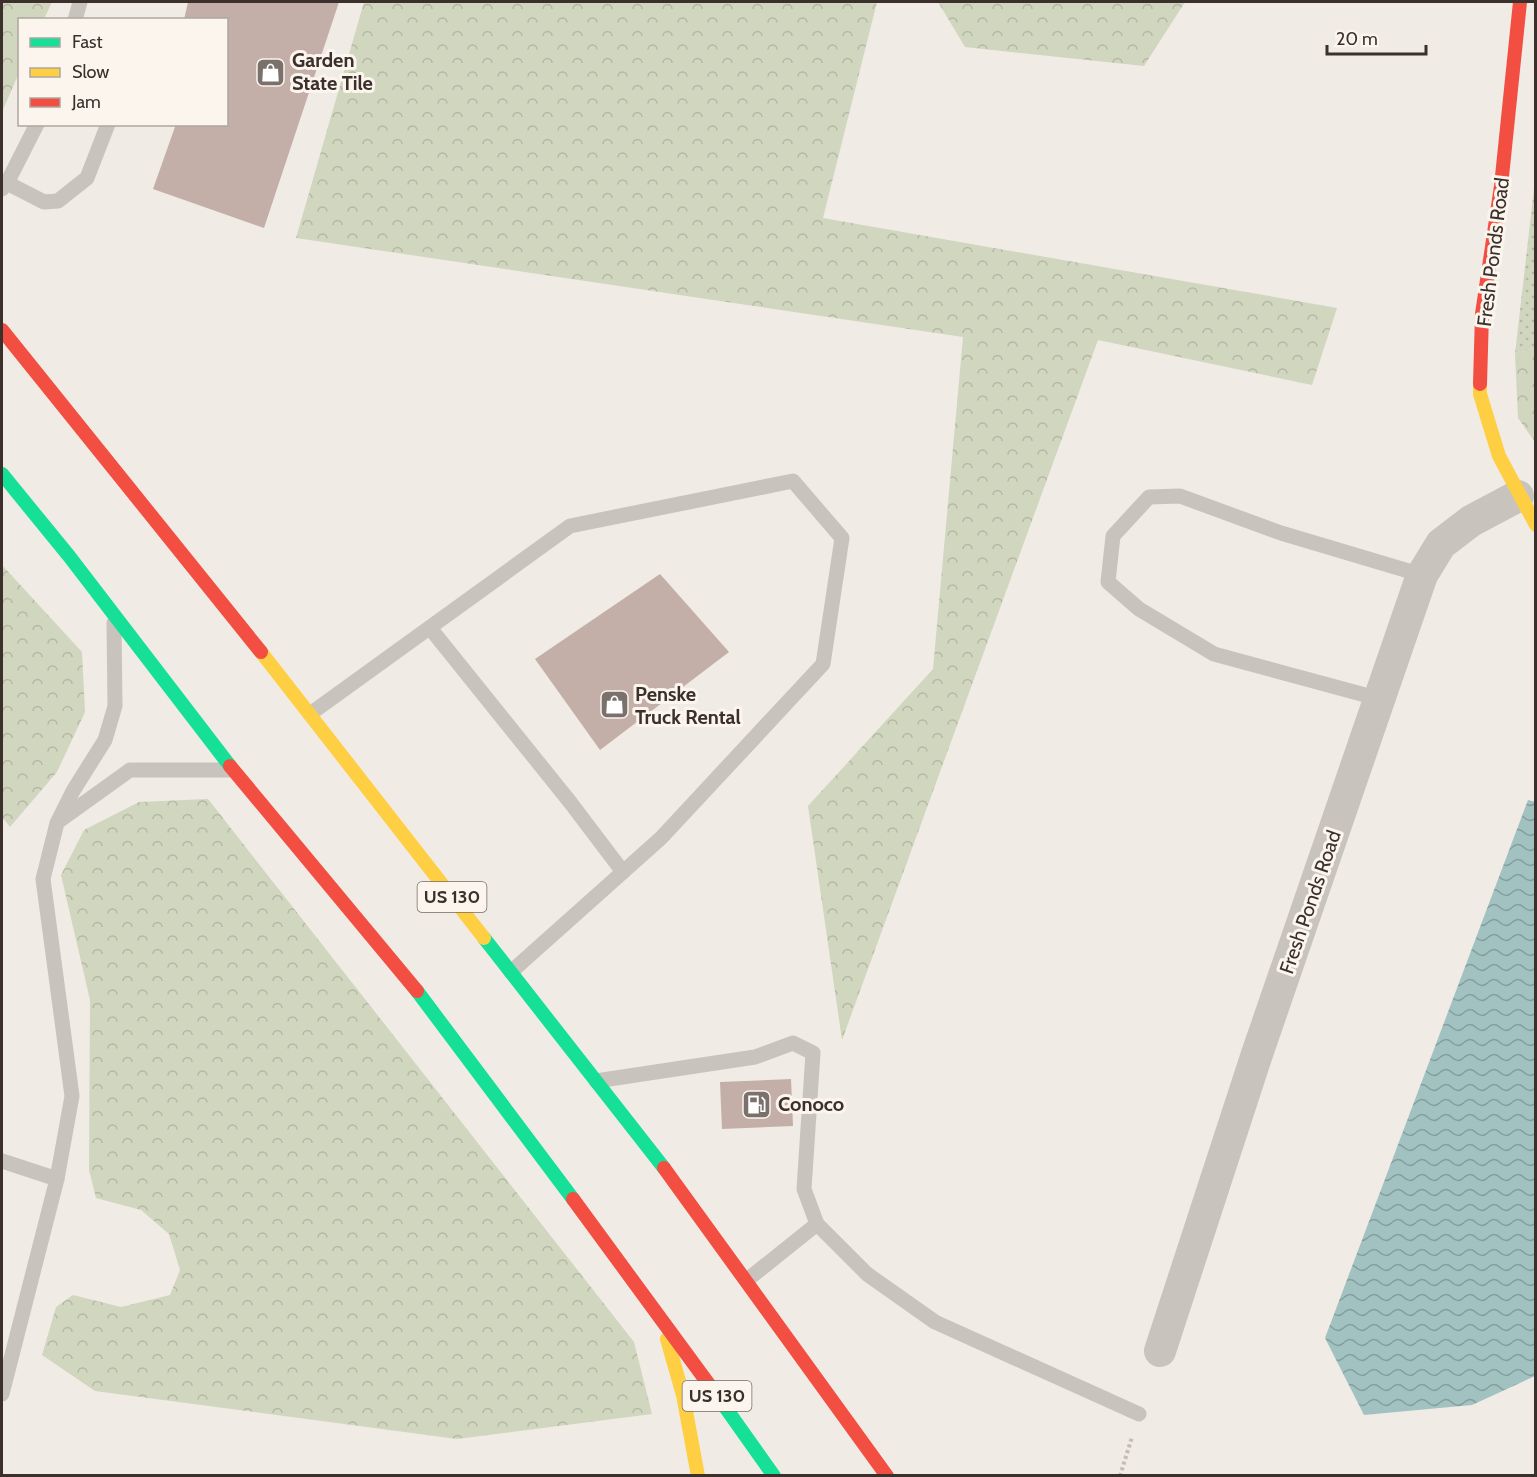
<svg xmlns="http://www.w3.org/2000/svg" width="1537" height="1477" font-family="Cabin,sans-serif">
	<defs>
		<pattern id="grass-dots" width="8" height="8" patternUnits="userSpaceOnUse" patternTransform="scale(1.5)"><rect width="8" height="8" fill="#d1d6bf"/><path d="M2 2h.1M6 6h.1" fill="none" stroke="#b4b8a4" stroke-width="1.8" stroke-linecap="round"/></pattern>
		<pattern id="forest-crowns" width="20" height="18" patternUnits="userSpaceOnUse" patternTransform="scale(1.5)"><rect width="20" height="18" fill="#d1d6bf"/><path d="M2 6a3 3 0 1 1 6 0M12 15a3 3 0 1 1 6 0" fill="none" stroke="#b4b8a4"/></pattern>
		<pattern id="water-waves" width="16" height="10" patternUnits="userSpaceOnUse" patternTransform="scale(1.5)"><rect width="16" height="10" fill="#a1c2c1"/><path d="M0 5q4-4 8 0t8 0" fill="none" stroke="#849e9d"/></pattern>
	</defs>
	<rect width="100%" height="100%" fill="#f0ebe5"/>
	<polygon fill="url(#grass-dots)" points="1535,180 1535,348 1515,354"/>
	<g fill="url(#forest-crowns)">
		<polygon points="2,2 52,2 44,19 20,20 19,73 2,112"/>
		<polygon points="364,2 877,2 823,218 1337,308 1312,385 1098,340 842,1040 808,806 933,669 963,337 296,238"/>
		<polygon points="938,2 1185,2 1144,66 965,47"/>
		<polygon points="1535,348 1536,348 1535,442 1518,418 1515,354"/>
		<polygon points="2,565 82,652 85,712 57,772 10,827 2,817"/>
		<polygon points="208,799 634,1342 652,1414 457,1439 95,1391 42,1355 56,1307 73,1295 121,1307 170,1295 180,1270 169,1234 141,1210 96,1198 89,1170 90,1000 61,875 84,830 139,802"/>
	</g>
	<polygon fill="url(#water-waves)" points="1528,800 1536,802 1535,1376 1472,1405 1364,1415 1325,1338"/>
	<g fill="#c3afa7">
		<polygon points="188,2 339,2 264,228 153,189 176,124 226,124 226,20 184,20"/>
		<polygon points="660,574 729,652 600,750 535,659"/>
		<polygon points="791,1079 793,1126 722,1129 720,1082"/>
	</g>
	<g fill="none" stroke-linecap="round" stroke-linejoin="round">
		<polyline stroke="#c2bbb6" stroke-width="4" stroke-dasharray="3 3" stroke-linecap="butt" points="1120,1476 1132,1437"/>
		<g stroke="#c9c3be" stroke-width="15">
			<polyline points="75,20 80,2"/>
			<polyline points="7,183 44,202 58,201 87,178 108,124"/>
			<polyline points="2,189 7,183 37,124"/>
			<polyline points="430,628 570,802 623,872"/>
			<polyline points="1380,699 1214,654 1139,609 1108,582 1113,536 1149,497 1180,496 1281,533 1422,575"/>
			<polyline points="310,714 570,526 793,481 842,538 823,664 661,838 511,972"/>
			<polyline points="59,821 130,770 232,770"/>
			<polyline points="596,1081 755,1057 793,1043 813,1053 804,1189 817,1224 867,1274 935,1322 1139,1414"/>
			<polyline points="2,1161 57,1179"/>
			<polyline points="747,1280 817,1224"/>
			<polyline points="2,1394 57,1179 72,1096 43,879 57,823 73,791 105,740 115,706 114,623"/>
		</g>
		<polyline stroke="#c9c3be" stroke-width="32" points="1160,1351 1257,1054 1422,575 1441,544 1471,521 1518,496"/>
		<g stroke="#16e098" stroke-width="14">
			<polyline points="2,474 69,556 230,766"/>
			<polyline points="484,938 664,1168"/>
			<polyline points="417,991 573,1199"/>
			<polyline points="713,1390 774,1476"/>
		</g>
		<g stroke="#ffcf43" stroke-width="14">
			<polyline points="1480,384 1480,394 1499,456 1536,525"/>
			<polyline points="261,652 484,938"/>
			<polyline points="667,1339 683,1395 698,1476"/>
		</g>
		<g stroke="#f24e42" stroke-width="14">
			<polyline points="2,330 261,652"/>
			<polyline points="1480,384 1482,314 1501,186 1520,2"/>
			<polyline points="230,766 417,991"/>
			<polyline points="664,1168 887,1476"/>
			<polyline points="573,1199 713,1390"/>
		</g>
	</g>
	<defs>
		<symbol id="shop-square" viewBox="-11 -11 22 22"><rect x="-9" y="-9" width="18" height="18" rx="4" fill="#7a716c" stroke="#fbf5ee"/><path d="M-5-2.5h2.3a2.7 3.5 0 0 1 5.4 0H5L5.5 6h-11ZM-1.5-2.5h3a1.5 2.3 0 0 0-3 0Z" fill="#fff"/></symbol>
		<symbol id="fuel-square" viewBox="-11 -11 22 22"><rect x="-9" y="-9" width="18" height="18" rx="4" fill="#7a716c" stroke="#fbf5ee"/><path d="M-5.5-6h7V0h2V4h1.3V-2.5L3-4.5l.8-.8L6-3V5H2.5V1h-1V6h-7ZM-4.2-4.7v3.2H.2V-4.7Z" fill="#fff"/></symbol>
	</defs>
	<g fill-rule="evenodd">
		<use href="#shop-square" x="254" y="56" width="33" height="33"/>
		<use href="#shop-square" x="598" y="688" width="33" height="33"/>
		<use href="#fuel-square" x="740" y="1088" width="33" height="33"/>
	</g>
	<g text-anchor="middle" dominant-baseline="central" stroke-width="6" stroke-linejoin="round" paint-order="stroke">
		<g fill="#fbf5ee" stroke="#756b66" stroke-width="1.5">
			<rect x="417.5" y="882" width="69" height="30" rx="4.5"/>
			<rect x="682.5" y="1381" width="69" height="30" rx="4.5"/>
		</g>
		<g font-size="18" font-weight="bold" fill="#3b302b">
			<text x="452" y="897">US 130</text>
			<text x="717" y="1396">US 130</text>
		</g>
		<g font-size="20" font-weight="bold" fill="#3b302b" stroke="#fbf5ee" text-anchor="start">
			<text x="292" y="60">Garden<tspan x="292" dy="23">State Tile</tspan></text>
			<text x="635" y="694">Penske<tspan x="635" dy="23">Truck Rental</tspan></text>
			<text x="778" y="1104">Conoco</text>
		</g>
		<g font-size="20" fill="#3b302b" stroke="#fbf5ee">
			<text transform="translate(1493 252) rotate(-83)">Fresh Ponds Road</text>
			<text transform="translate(1310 902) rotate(-71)">Fresh Ponds Road</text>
		</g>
	</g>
	<rect width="1537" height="1477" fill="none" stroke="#3b302b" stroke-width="6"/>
	<rect x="18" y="18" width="210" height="108" fill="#fbf5ee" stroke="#aea6a0" stroke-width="1.5"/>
	<rect x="30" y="38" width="30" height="9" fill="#16e098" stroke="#aea6a0" stroke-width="1.5"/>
	<text x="72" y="48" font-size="18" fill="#3b302b">Fast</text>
	<rect x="30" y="68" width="30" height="9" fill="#ffcf43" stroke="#aea6a0" stroke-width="1.5"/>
	<text x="72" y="78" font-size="18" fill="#3b302b">Slow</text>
	<rect x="30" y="98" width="30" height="9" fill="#f24e42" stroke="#aea6a0" stroke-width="1.5"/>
	<text x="72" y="108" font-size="18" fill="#3b302b">Jam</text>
	<path d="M1327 45v9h99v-9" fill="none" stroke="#3b302b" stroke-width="3"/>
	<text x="1336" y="45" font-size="18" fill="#3b302b" stroke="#fbf5ee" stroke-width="4.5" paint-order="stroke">20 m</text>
</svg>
